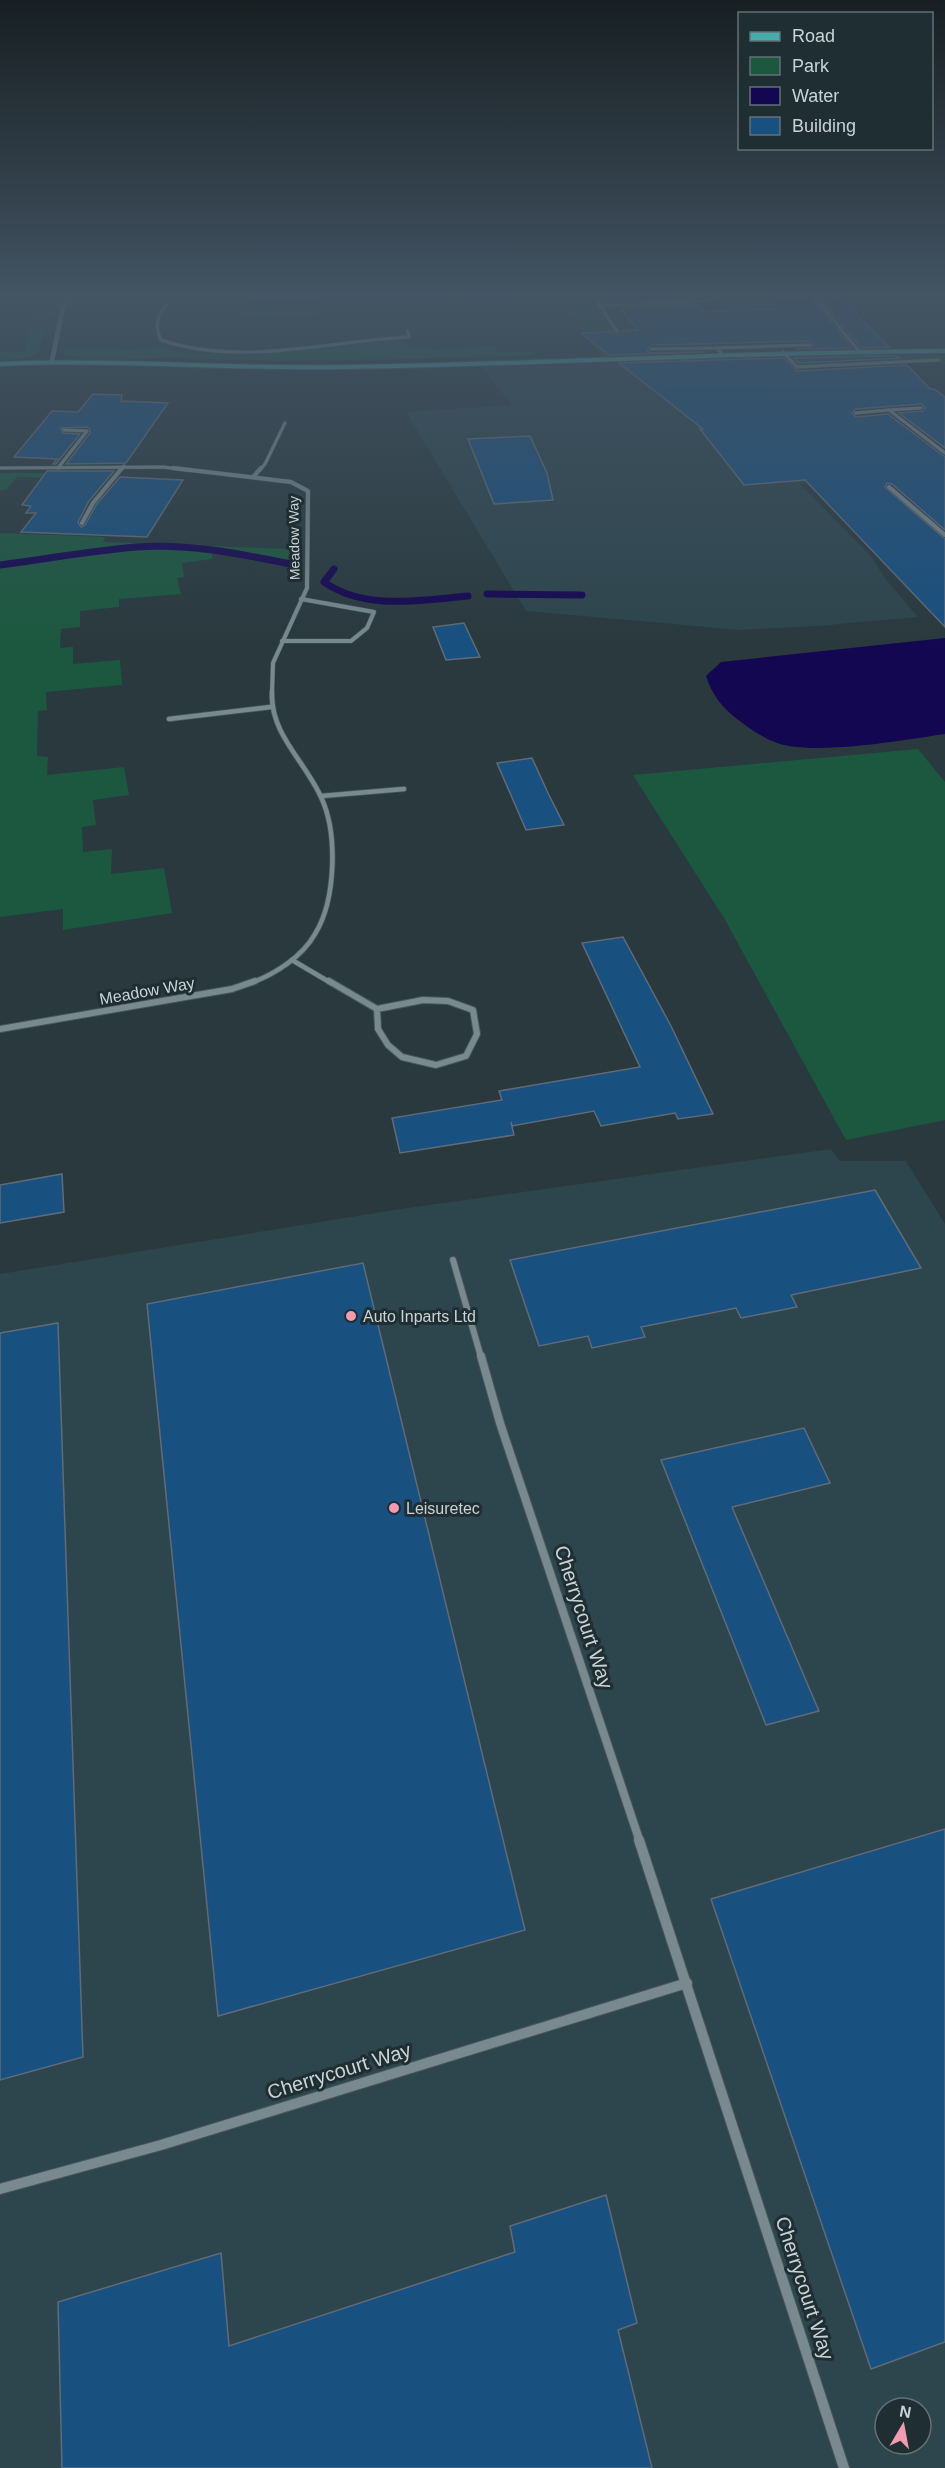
<svg xmlns="http://www.w3.org/2000/svg" width="945" height="2468" font-family="Helvetica,sans-serif">
	<rect width="100%" height="100%" fill="#29393e"/>
	<g fill="#2d454d" fill-rule="evenodd">
		<polygon points="757,359 793,390 883,476 800,484 870,555 887,581 918,617 818,626 740,630 526,611 406,412 513,405 481,367"/>
		<path d="M831 1149 840 1161H906L945 1224V2468H0V1274L400 1209ZM885 2408H921V2444H885Z"/>
	</g>
	<g fill="#1c5840">
		<path d="M48 296H65C50 310 43 332 39 352L29 358 0 360V352L25 351 31 322Z"/>
		<polygon points="330,296 529,296 535,309 474,313 463,301 382,306 384,310 376,310 241,318 244,301"/>
		<polygon points="554,296 594,296 622,340 641,357 603,358"/>
		<path d="M395 340 410 345H427L432 349 496 346 497 352 534 351 535 355C416 359 296 363 176 358 141 357 96 364 63 354L65 348 137 349 161 346 174 351 201 354 253 352 329 343Z"/>
		<polygon points="945,355 945,364 942,364 939,360 803,366 797,365 790,357"/>
		<polygon points="0,473 46,473 75,479 17,477 7,489 0,491"/>
		<polygon points="0,533 105,537 103,542 290,549 287,564 252,560 254,555 212,554 212,559 182,563 184,577 177,578 181,594 119,599 119,607 80,611 80,627 61,629 60,648 73,647 73,664 120,660 122,685 46,692 47,710 38,711 37,756 48,757 47,775 124,767 129,795 93,800 96,825 82,827 83,852 112,849 111,874 164,868 172,913 63,930 63,909 0,917"/>
		<polygon points="918,749 945,782 945,1120 846,1140 724,918 633,775"/>
	</g>
	<path fill="#140752" d="M945 638V734C904 740 814 756 777 743 763 738 749 728 737 719 722 707 712 695 706 676L721 662Z"/>
	<g fill="none" stroke-linecap="round" stroke-linejoin="round">
		<g stroke="#140752" stroke-width="7">
			<path d="M0 565C45 559 91 551 136 547 188 543 241 554 291 564"/>
			<path d="M334 569 324 582C365 611 421 600 468 596"/>
			<polyline points="487,594 582,595"/>
		</g>
	</g>
	<g fill="#185080" stroke="#606b77" stroke-width="1.5">
		<polygon points="611,296 691,296 692,298 615,302"/>
		<polygon points="771,296 810,296 852,348 795,349 811,348 814,344 810,341 651,345 647,350 651,353 705,352 609,355 581,333 613,332 617,335 621,331 638,330 621,309 698,305 703,312 777,309"/>
		<polygon points="819,296 839,296 889,347 861,348"/>
		<polygon points="870,356 897,356 900,358 799,363 794,358"/>
		<polygon points="784,358 797,371 907,365 930,389 934,389 945,397 945,448 899,413 923,411 925,408 922,404 856,409 852,413 856,417 888,414 945,457 945,530 892,484 887,483 885,487 945,539 945,627 805,480 744,485 700,429 703,429 619,363"/>
		<polygon points="93,394 122,395 121,401 168,403 126,463 66,464 90,433 90,429 87,427 61,428 63,433 80,434 56,464 53,464 57,459 14,457 52,411 78,412"/>
		<polygon points="530,436 547,473 553,500 494,504 468,439"/>
		<polygon points="47,471 114,471 89,501 78,522 81,527 85,525 96,505 120,477 183,480 147,537 21,532 36,513 26,513 31,506 22,505"/>
		<polygon points="464,623 480,657 446,660 433,627"/>
		<polygon points="532,758 548,793 564,825 526,830 497,763"/>
		<polygon points="623,937 671,1026 713,1114 678,1119 675,1113 601,1126 594,1111 512,1126 511,1122 514,1135 400,1153 392,1118 502,1100 499,1091 640,1067 582,943"/>
		<polygon points="62,1174 64,1212 0,1223 0,1185"/>
		<polygon points="875,1190 921,1268 791,1295 797,1307 741,1318 736,1308 641,1327 645,1337 592,1348 588,1336 539,1346 510,1260"/>
		<polygon points="363,1263 525,1930 218,2016 147,1304"/>
		<polygon points="58,1323 83,2057 0,2080 0,1333"/>
		<polygon points="804,1428 830,1483 732,1507 819,1711 766,1725 661,1460"/>
		<polygon points="945,1829 945,2342 871,2369 711,1899"/>
		<polygon points="606,2195 637,2323 618,2330 652,2468 62,2468 58,2302 221,2253 229,2346 515,2252 510,2226"/>
	</g>
	<g fill="none" stroke-linecap="round" stroke-linejoin="round">
		<defs>
			<g id="minor-far5">
				<path d="M174 296C161 309 152 322 161 340 240 367 328 341 409 337L408 331"/>
				<polyline points="594,296 600,306 703,301 724,296"/>
				<polyline points="814,296 858,350"/>
				<polyline points="600,306 617,331"/>
				<polyline points="651,349 716,348"/>
				<polyline points="783,352 797,367 939,360"/>
				<polyline points="722,354 716,348 810,345"/>
				<polyline points="921,408 889,410 945,453"/>
				<polyline points="856,413 889,410"/>
				<polyline points="0,468 163,467 186,470"/>
				<polyline points="58,468 87,431 64,430"/>
				<polyline points="121,470 124,466"/>
				<polyline points="260,470 265,464 285,423"/>
			</g>
			<g id="minor-far4">
				<polyline points="173,468 291,482 308,491 307,588 273,663 272,693"/>
				<polyline points="254,476 261,468"/>
				<polyline points="889,487 945,535"/>
				<polyline points="82,523 93,503 122,468"/>
				<polyline points="282,641 351,641 367,628 374,612 301,599"/>
			</g>
			<g id="minor-far3">
				<polyline points="169,719 271,707"/>
				<polyline points="321,796 404,789"/>
				<polyline points="292,960 331,983"/>
				<path d="M251 983C275 974 302 957 315 934 336 900 338 833 321 797 305 761 270 734 272 692"/>
			</g>
			<g id="minor-far2">
				<polyline points="329,981 377,1009"/>
				<polygon points="423,1000 448,1001 473,1010 477,1034 466,1056 436,1065 402,1057 388,1045 378,1029 377,1009"/>
				<polyline points="0,1029 232,989 255,981"/>
				<polyline points="453,1260 481,1357"/>
			</g>
			<polyline id="minor-far1" points="481,1356 500,1423 640,1842"/>
			<g id="minor">
				<polyline points="639,1840 844,2468"/>
				<polyline points="0,2189 161,2145 687,1983"/>
			</g>
			<polyline id="tertiary" points="52,361 63,307 73,296"/>
			<path id="primary" d="M945 349V353C744 354 543 366 342 369 228 371 114 361 0 366V362C114 357 228 367 342 365 543 362 744 350 945 349Z"/>
		</defs>
		<use href="#minor-far5" stroke="#48565a" stroke-width="4"/>
		<use href="#minor-far4" stroke="#48565a" stroke-width="5"/>
		<use href="#minor-far3" stroke="#48565a" stroke-width="6"/>
		<use href="#minor-far2" stroke="#48565a" stroke-width="8"/>
		<use href="#minor-far1" stroke="#48565a" stroke-width="10"/>
		<use href="#minor" stroke="#48565a" stroke-width="12"/>
		<use href="#tertiary" stroke="#48565a" stroke-width="5"/>
		<use href="#primary" stroke="#48565a" stroke-width="2"/>
		<use href="#minor-far5" stroke="#788a90" stroke-width="3"/>
		<use href="#minor-far4" stroke="#788a90" stroke-width="4"/>
		<use href="#minor-far3" stroke="#788a90" stroke-width="4.5"/>
		<use href="#minor-far2" stroke="#788a90" stroke-width="6"/>
		<use href="#minor-far1" stroke="#788a90" stroke-width="8"/>
		<use href="#minor" stroke="#788a90" stroke-width="10"/>
		<use href="#tertiary" stroke="#788a90" stroke-width="4.5"/>
		<use href="#primary" fill="#45aead" fill-rule="evenodd"/>
	</g>
	<linearGradient id="sky" x2="0" y2="1"><stop stop-color="#171f22"/><stop offset="0.46" stop-color="#435463"/><stop offset="1" stop-color="#435463" stop-opacity="0"/></linearGradient>
	<rect width="945" height="642" fill="url(#sky)"/>
	<g fill="#f29ab0" stroke="#1f2e33" stroke-width="2">
		<circle cx="351" cy="1316" r="6"/>
		<circle cx="394" cy="1508" r="6"/>
	</g>
	<g text-anchor="middle" dominant-baseline="central" stroke-width="6" stroke-linejoin="round" paint-order="stroke">
		<g font-size="14" fill="#c9d3d6" stroke="#1f2e33">
			<text transform="translate(294 538) rotate(-91)">Meadow Way</text>
		</g>
		<g font-size="16" fill="#c9d3d6" stroke="#1f2e33">
			<text transform="translate(147 991) rotate(-10)">Meadow Way</text>
		</g>
		<g font-size="16" fill="#c9d3d6" stroke="#1f2e33" text-anchor="start">
			<text x="363" y="1316">Auto Inparts Ltd</text>
			<text x="406" y="1508">Leisuretec</text>
		</g>
		<g font-size="20" fill="#c9d3d6" stroke="#1f2e33">
			<text transform="translate(584 1617) rotate(72)">Cherrycourt Way</text>
			<text transform="translate(339 2071) rotate(-17)">Cherrycourt Way</text>
			<text transform="translate(805 2288) rotate(72)">Cherrycourt Way</text>
		</g>
	</g>
	<rect x="738" y="12" width="195" height="138" fill="#1f2e33" stroke="#637074" stroke-width="1.5"/>
	<rect x="750" y="32" width="30" height="9" fill="#45aead" stroke="#637074" stroke-width="1.5"/>
	<text x="792" y="42" font-size="18" fill="#c9d3d6">Road</text>
	<rect x="750" y="57" width="30" height="18" fill="#1c5840" stroke="#637074" stroke-width="1.5"/>
	<text x="792" y="72" font-size="18" fill="#c9d3d6">Park</text>
	<rect x="750" y="87" width="30" height="18" fill="#140752" stroke="#637074" stroke-width="1.5"/>
	<text x="792" y="102" font-size="18" fill="#c9d3d6">Water</text>
	<rect x="750" y="117" width="30" height="18" fill="#185080" stroke="#637074" stroke-width="1.5"/>
	<text x="792" y="132" font-size="18" fill="#c9d3d6">Building</text>
	<g transform="translate(903 2426) rotate(10)"><circle r="28" fill="#1f2e33" stroke="#637074" stroke-width="1.5"/>
	<path d="M0-4.5L10 22L0 15L-10 22Z" fill="#f29ab0"/>
	<text y="-9" font-size="16" font-weight="bold" text-anchor="middle" fill="#c9d3d6">N</text>
	</g>
</svg>
